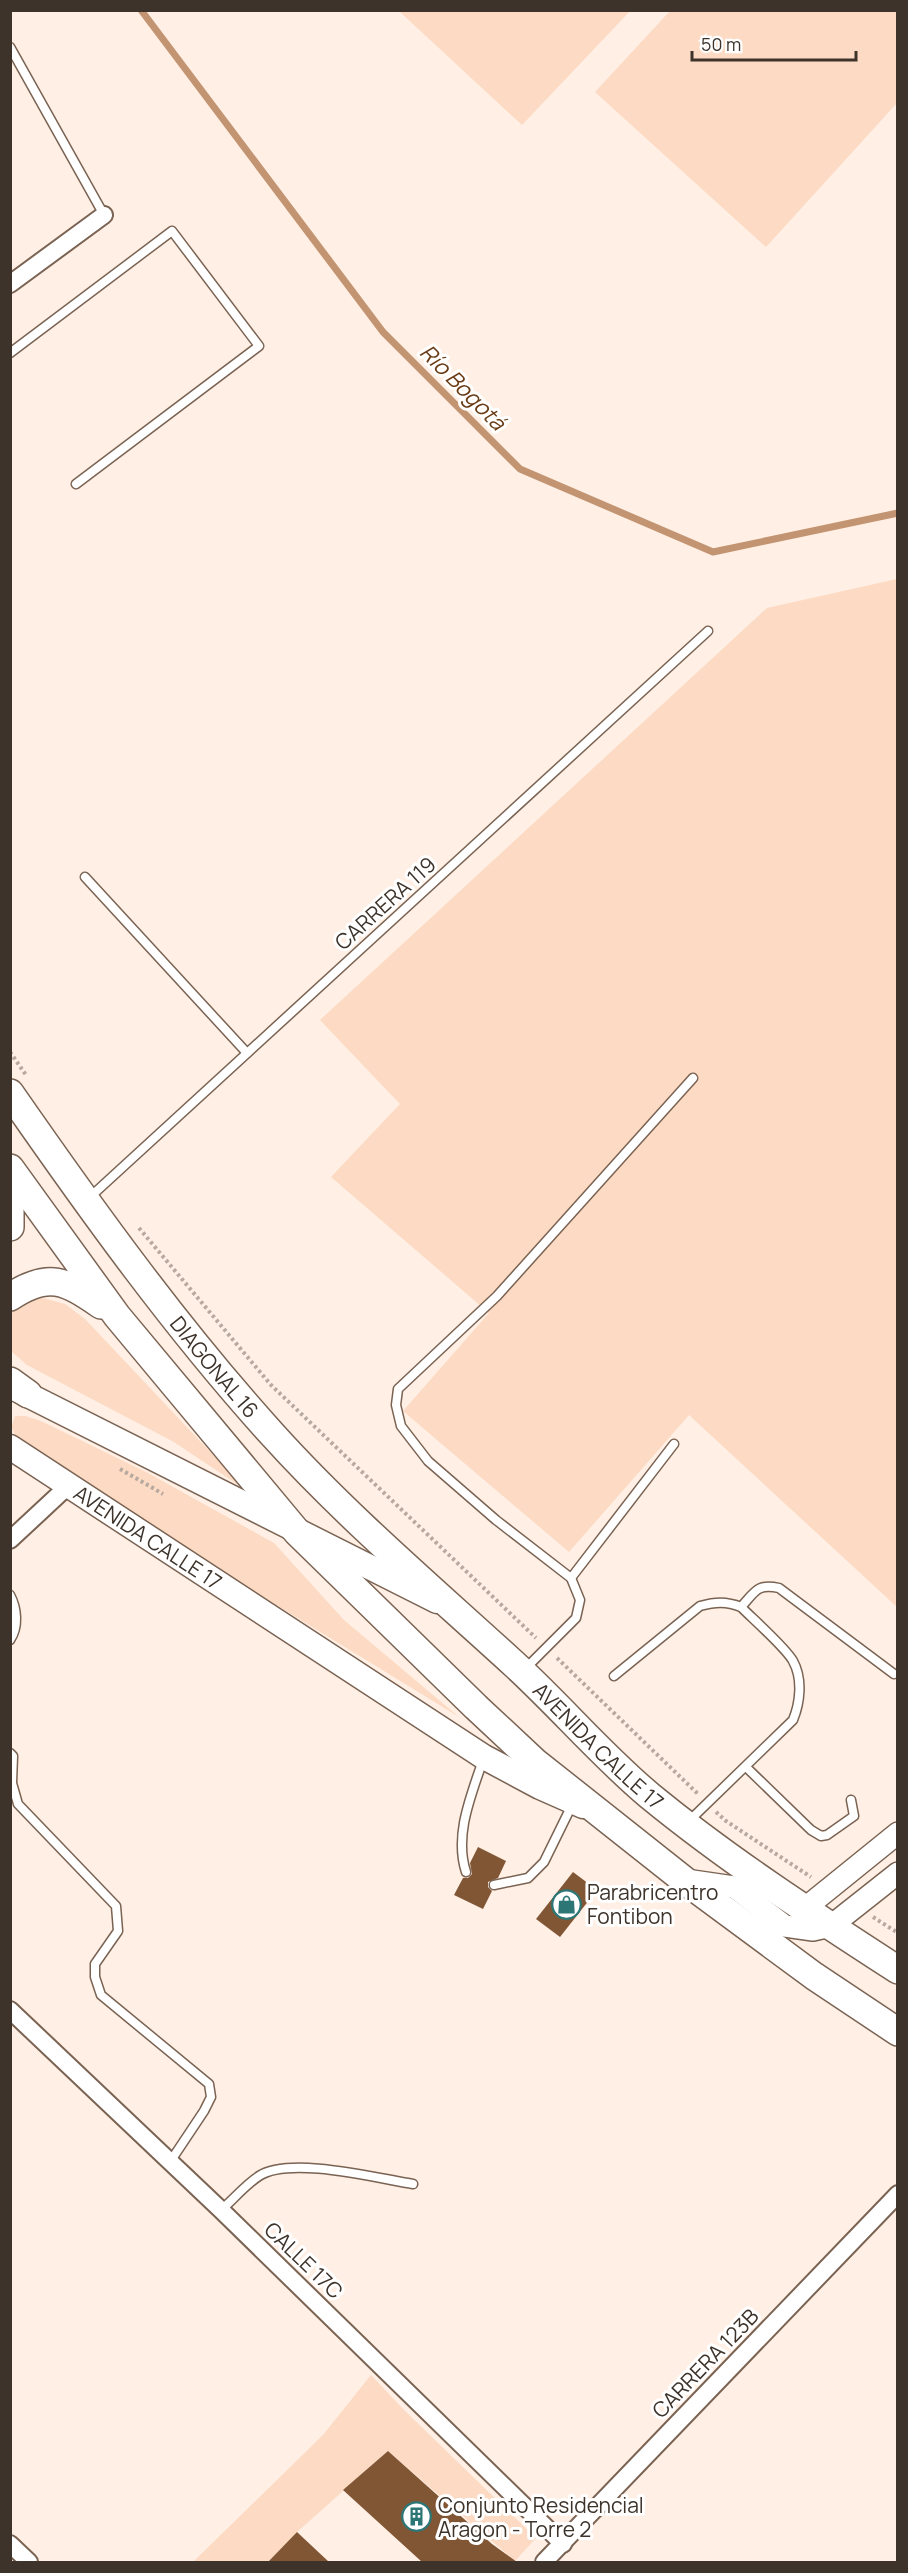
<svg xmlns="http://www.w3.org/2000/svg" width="908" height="2573" font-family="Manrope,sans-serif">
	<rect width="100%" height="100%" fill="#ffefe4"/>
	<g fill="#fcdac3">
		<polygon points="399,11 630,11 522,125"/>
		<polygon points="670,11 897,11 897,103 766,247 595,92"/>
		<polygon points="897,579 897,1607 689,1415 569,1552 403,1411 489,1313 331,1177 400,1104 320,1020 767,608"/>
		<polygon points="39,1297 65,1304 85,1319 246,1490 174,1442 27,1365 11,1351 10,1314 19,1302"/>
		<polygon points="15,1416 25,1416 41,1421 148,1473 274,1543 344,1620 459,1717 180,1546 16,1436 11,1427"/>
		<polygon points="371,2375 404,2410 536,2538 515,2561 388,2451 297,2532 268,2562 193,2562 323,2435"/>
	</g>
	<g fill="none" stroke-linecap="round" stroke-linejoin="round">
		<polyline stroke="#c39472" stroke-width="7" points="141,10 383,332 520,469 713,552 898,513"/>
	</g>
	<g fill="#815635">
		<polygon points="478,1847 506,1861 498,1878 488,1882 488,1887 492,1891 483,1909 454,1895 463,1878 468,1878 472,1874 470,1863"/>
		<polygon points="573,1872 597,1890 560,1937 536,1919"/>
		<polygon points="388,2451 492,2544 517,2562 422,2562 343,2490"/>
		<polygon points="297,2532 329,2562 268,2562"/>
	</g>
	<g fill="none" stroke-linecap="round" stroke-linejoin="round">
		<defs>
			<g id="service">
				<polyline points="10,47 104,215"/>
				<polyline points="10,353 172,231 259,346 76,484"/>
				<polyline points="85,877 247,1053"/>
				<polyline points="89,1198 708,631"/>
				<polyline points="571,1578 674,1444"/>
				<path d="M10 1595C17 1608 19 1627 10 1640"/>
				<path d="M741 1607C755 1592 757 1583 779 1588L894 1674"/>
				<polyline points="525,1669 576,1618 580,1600 571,1578 496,1520 428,1461 401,1426 396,1405 398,1389 497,1296 693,1078"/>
				<path d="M614 1676 700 1606C715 1602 726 1601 741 1607 753 1619 786 1648 793 1661 803 1679 800 1703 793 1720L689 1821"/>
				<polyline points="10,1753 13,1756 12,1783 18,1804 116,1906 118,1931 95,1964 95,1977 101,1995 209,2084 211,2097 204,2111 170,2162"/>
				<polyline points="746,1767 811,1830 821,1836 827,1835 854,1816 851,1800"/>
				<path d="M466 1872C454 1835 471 1796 483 1760"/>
				<polyline points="494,1885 528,1878 544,1862 573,1803"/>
				<path d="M221 2210C233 2200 245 2185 259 2176 290 2156 376 2178 413 2184"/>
			</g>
			<g id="minor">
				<polyline points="10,284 104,215"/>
				<polyline points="10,1540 68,1486"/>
				<polyline points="10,2010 221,2210 563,2544"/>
				<polyline points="10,2544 29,2562"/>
				<polyline points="544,2562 898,2194"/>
			</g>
			<g id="tertiary">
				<polyline points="686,1880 734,1887 785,1926 813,1930 831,1926 898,1873"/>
				<polyline points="804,1909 898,1833"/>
			</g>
			<g id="secondary">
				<polyline points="10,1386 437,1601"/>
				<path id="s1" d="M10 1447 484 1757 540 1787 583 1806"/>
			</g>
			<g id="primary">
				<path id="s2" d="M10 1093C92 1211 176 1328 272 1434 346 1516 432 1589 514 1664 561 1707 601 1755 650 1796 728 1860 813 1915 898 1970"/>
				<polyline points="10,1168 117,1316 297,1532 476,1707 535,1762 684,1880 814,1976 898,2032"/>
				<polyline points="10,1191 10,1227"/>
				<path d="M10 1297C49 1271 66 1281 101 1305"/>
				<polyline points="10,1381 28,1394"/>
			</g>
		</defs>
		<use href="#service" stroke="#7a6353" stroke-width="11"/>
		<use href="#minor" stroke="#7a6353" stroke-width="20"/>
		<use href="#tertiary" stroke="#7a6353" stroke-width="24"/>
		<use href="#secondary" stroke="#7a6353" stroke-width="27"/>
		<use href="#primary" stroke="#7a6353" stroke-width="30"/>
		<g stroke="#b7a99f" stroke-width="4" stroke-dasharray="3 3" stroke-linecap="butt">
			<polyline points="10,1052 26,1075"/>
			<polyline points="139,1228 271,1385 536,1638"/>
			<polyline points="120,1469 163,1494"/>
			<polyline points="557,1658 698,1794"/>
			<polyline points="716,1812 726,1821 811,1877"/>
			<polyline points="873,1917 898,1933"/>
		</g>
		<use href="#service" stroke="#fff" stroke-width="8"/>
		<use href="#minor" stroke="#fff" stroke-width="16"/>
		<use href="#tertiary" stroke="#fff" stroke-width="21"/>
		<use href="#secondary" stroke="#fff" stroke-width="24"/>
		<use href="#primary" stroke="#fff" stroke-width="27"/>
	</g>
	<defs>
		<symbol id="shop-ring" viewBox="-11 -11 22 22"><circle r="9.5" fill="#fff" stroke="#2c7676" stroke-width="1.5"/><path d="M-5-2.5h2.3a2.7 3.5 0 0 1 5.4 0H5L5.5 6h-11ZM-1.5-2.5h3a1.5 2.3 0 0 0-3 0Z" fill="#2c7676"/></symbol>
		<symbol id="building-ring" viewBox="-11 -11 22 22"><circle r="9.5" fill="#fff" stroke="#2c7676" stroke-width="1.5"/><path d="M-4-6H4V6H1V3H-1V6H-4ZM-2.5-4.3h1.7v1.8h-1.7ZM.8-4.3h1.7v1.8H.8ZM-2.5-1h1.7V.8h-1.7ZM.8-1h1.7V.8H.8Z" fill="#2c7676"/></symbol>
	</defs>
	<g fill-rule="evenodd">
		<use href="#shop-ring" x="550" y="1888" width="33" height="33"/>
		<use href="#building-ring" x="400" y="2500" width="33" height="33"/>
	</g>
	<g text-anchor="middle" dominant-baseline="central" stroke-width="6" stroke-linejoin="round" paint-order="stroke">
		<g font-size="21" fill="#3d332b" stroke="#fff">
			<text transform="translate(385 903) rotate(-42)">CARRERA 119</text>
			<text stroke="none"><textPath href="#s2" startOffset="342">DIAGONAL 16</textPath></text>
			<text stroke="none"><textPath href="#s1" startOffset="165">AVENIDA CALLE 17</textPath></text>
			<text stroke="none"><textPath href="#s2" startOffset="882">AVENIDA CALLE 17</textPath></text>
			<text transform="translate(304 2260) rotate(44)">CALLE 17C</text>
			<text transform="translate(705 2363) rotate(-46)">CARRERA 123B</text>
		</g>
		<g font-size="21" fill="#3d332b" stroke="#fff" text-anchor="start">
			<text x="587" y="1892">Parabricentro<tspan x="587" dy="24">Fontibon</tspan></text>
			<text x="438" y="2505">Conjunto Residencial<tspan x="438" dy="24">Aragon - Torre 2</tspan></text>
		</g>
		<g font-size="22" font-style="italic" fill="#6a3c15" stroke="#fff">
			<text transform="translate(463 387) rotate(45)">Río Bogotá</text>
		</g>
	</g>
	<rect width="908" height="2573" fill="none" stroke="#3d332b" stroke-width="24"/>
	<path d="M692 51v9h164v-9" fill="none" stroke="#3d332b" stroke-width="3"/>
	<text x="701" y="51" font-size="18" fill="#3d332b" stroke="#ffffff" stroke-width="4.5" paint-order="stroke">50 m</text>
</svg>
